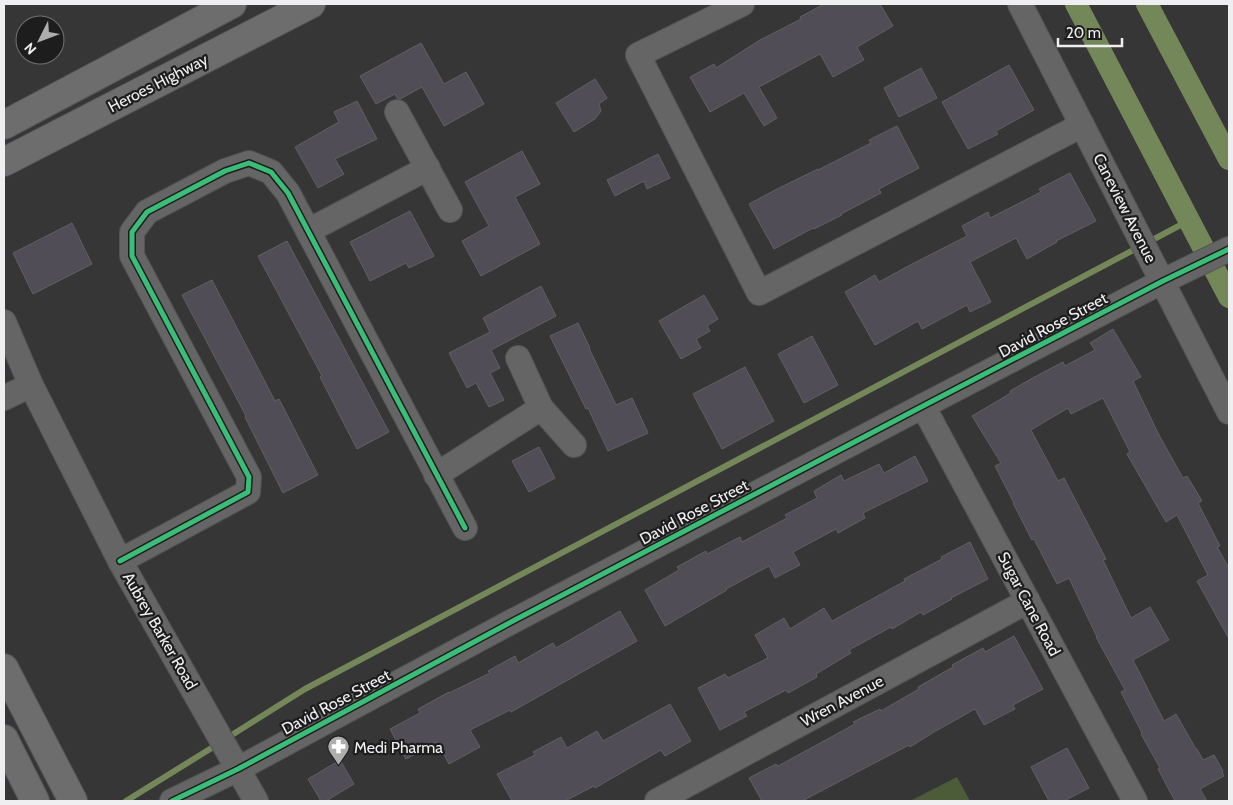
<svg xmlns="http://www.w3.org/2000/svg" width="1233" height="805" font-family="Cabin,sans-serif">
	<rect width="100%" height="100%" fill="#363637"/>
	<polygon fill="#4d5c38" points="957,777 970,801 910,801"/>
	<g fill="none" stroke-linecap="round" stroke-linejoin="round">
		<g stroke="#748759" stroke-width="6">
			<polyline points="227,738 305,689 1190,220"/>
			<polyline points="126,801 218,744"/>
		</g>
		<g stroke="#748759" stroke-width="22">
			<polyline points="1076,4 1229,297"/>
			<polyline points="1147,4 1229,159"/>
		</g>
	</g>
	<g fill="#514d56" stroke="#606061">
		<polygon points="824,4 880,4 893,26 857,47 864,60 833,77 820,54 759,87 777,118 764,126 744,93 710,112 690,77 714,64 716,68 760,40 801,19 800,17"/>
		<polygon points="421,43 444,84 466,72 484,104 444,126 422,87 400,99 397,98 395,94 376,104 360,76"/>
		<polygon points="1009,65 1034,110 996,131 998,134 968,149 942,102"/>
		<polygon points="921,68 937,98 899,117 884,88"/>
		<polygon points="595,79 607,98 599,104 601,111 595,119 574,132 556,103"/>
		<polygon points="357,101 377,139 335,159 344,174 318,188 295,147 339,122 334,112"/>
		<polygon points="897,126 919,168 879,189 881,193 841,214 842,215 814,229 813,228 774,249 749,204 779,188 818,169 818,170 871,143 869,140"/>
		<polygon points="522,151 540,184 515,197 540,244 481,276 462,241 489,226 465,182"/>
		<polygon points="658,154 670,178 647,189 644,181 615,196 607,180"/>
		<polygon points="1070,173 1096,221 1056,241 1057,242 1027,259 1016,238 970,262 991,302 970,312 967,305 922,329 918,321 875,345 845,292 875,275 879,282 912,264 967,236 962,226 988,212 990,218 1041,192 1039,189"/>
		<polygon points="410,211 434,256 409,268 406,263 370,281 350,242"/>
		<polygon points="72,223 92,264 33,294 13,253"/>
		<polygon points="287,241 389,432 357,449 320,377 322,376 258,256"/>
		<polygon points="212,280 275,401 279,399 318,475 283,493 245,417 246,416 182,295"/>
		<polygon points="541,286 556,316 491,350 500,368 490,373 504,400 489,407 476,383 467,388 449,353 490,332 483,318"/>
		<polygon points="704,295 718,319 707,326 710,331 696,339 701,348 681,359 659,321"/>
		<polygon points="578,323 590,348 589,348 616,405 632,398 648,433 608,451 588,408 586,409 550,336"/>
		<polygon points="1113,329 1141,377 1133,381 1159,435 1183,478 1187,476 1202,501 1198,503 1220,546 1217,547 1229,568 1229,639 1197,581 1208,575 1177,515 1166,522 1127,454 1130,452 1103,398 1071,414 1068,408 1031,430 1058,481 1064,478 1106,559 1103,560 1131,618 1150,607 1169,640 1133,660 1164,721 1176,714 1196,749 1197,749 1203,760 1214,755 1223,771 1222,772 1224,776 1200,789 1207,801 1175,801 1158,769 1160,768 1141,734 1142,733 1121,692 1125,690 1096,637 1097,637 1069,578 1057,584 1034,539 1032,540 1013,503 1014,503 995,466 1001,463 972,416 1011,393 1010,391 1029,380 1063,362 1065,366 1095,350 1090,343"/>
		<polygon points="812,336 838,385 804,403 778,354"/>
		<polygon points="745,367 774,421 722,449 693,394"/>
		<polygon points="539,447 555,478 529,492 512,461"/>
		<polygon points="915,456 928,481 863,513 865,518 838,533 836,529 793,552 800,565 775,578 769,566 726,589 727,590 665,626 645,590 679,570 677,567 706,551 707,554 740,537 742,542 787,518 785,515 817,498 814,491 841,475 844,481 879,464 884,473"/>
		<polygon points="970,542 988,579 951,598 952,599 923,615 921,612 892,629 891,627 849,650 851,653 816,674 817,677 788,693 786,690 744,712 747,716 720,730 698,688 725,674 728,678 768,658 755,635 784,618 790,629 824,608 832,621 905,581 904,579 942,559 941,557"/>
		<polygon points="620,611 637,641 511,712 510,710 470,730 480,747 449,764 437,742 406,759 390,729 420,713 418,709 449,692 449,693 490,673 488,671 515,656 518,663 553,643 556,648"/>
		<polygon points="1014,636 1043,689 1013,705 1015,709 984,725 975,709 934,732 910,747 909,745 802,801 762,801 749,778 776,764 778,766 855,724 853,722 880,709 881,711 919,689 918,687 953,667 952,665 983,648 985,652"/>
		<polygon points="670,704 691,741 665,756 661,750 595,788 594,786 565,801 512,801 497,774 535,755 533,752 561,737 567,748 597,731 603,741"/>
		<polygon points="1067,748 1089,788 1064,801 1049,801 1031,767"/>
		<polygon points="340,760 354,784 326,801 321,801 308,779"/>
	</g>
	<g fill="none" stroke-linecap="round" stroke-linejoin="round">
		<defs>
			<g id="minor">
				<polyline points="742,4 638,55 759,293 1082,125"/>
				<polyline points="1020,4 1229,412"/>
				<polyline points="397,112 450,210"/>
				<polyline points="308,231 428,168"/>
				<polyline points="4,322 31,385 120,561 256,801"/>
				<polyline points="518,358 541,408 574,445"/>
				<polyline points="4,398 31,385"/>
				<polyline points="923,406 1135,801"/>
				<polyline points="436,475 541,408"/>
				<polyline points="120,561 248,492 249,477 132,256 132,232 147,212 225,171 249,163 271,172 288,193 465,528"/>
				<polyline points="172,801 238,769 511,622 923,406 1163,281 1229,249"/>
				<polyline points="657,801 1028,601"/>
			</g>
			<g id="major">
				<polyline points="4,125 232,4"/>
				<polyline points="4,162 311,4"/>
				<polyline points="4,668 73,801"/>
				<polyline points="4,739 35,801"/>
			</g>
		</defs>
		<use href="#minor" stroke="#545355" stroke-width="26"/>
		<use href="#major" stroke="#545355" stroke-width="30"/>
		<use href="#minor" stroke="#656565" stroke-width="24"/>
		<use href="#major" stroke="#6d6d6e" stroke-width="28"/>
		<defs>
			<g id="cycleway">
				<polyline points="120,561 248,492 249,477 132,256 132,232 147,212 225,171 249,163 271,172 288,193 465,528"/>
				<polyline points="172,801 238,769 511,622 923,406 1163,281 1229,249"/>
			</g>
		</defs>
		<use href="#cycleway" stroke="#1e1d1e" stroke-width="8"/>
		<use href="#cycleway" stroke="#3abd76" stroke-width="5"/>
	</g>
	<defs>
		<symbol id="pharmacy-pin" viewBox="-11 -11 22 30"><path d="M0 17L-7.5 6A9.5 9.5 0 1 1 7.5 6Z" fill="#aeaeaf" stroke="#1e1d1e"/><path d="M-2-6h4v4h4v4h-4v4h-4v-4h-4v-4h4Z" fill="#fff"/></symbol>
	</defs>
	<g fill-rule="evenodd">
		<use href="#pharmacy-pin" x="326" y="734" width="25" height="34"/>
	</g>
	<g text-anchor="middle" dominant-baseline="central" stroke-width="4.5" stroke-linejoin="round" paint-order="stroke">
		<g font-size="16" fill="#efeef0" stroke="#1e1d1e">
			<text transform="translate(158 83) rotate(-27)">Heroes Highway</text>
			<text transform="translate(1125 208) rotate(63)">Caneview Avenue</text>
			<text transform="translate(1053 325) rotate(-28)">David Rose Street</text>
			<text transform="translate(694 512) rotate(-28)">David Rose Street</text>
			<text transform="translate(1029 604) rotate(62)">Sugar Cane Road</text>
			<text transform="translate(160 631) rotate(60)">Aubrey Barker Road</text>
			<text transform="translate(842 701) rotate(-28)">Wren Avenue</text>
			<text transform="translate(336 702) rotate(-28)">David Rose Street</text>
		</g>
		<g font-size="16" fill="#efeef0" stroke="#1e1d1e" text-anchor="start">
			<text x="354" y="747">Medi Pharma</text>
		</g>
	</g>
	<rect width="1233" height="805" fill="none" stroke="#efeef0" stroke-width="10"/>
	<g transform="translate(40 40) rotate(228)"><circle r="24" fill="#1e1d1e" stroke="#727172"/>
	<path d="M0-4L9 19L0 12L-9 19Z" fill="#aeaeaf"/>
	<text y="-8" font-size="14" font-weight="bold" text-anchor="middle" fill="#efeef0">N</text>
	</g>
	<path d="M1058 38v8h64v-8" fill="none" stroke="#efeef0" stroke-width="2.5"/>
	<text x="1066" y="38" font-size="15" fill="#efeef0" stroke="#1e1d1e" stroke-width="4" paint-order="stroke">20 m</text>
</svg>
